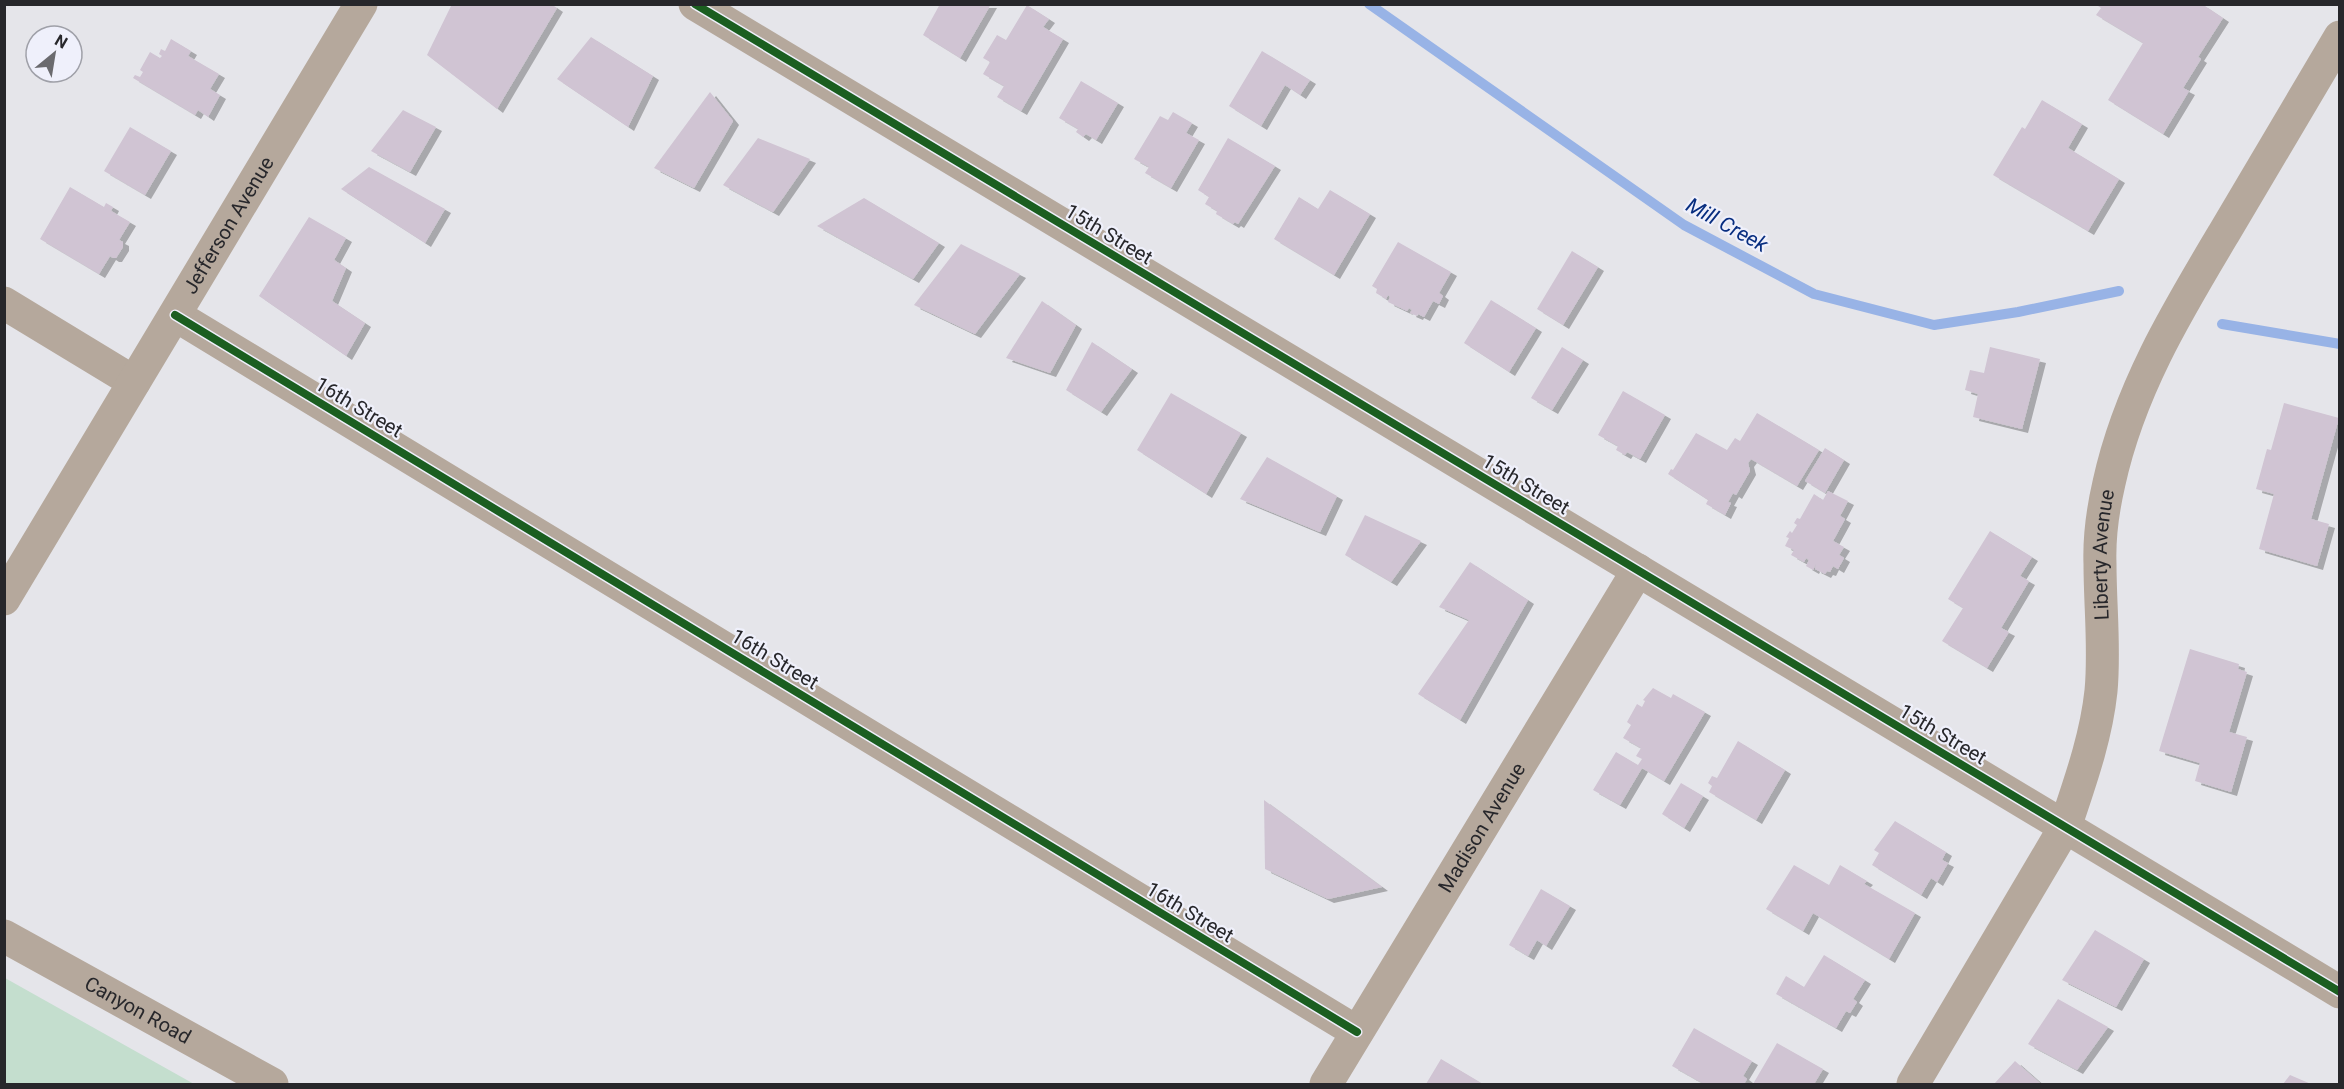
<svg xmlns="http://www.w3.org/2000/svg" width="2344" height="1089" font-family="Roboto,sans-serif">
	<defs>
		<filter id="shadow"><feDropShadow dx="6" dy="4" stdDeviation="0" flood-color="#0004"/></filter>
	</defs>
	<rect width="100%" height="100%" fill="#e5e5ea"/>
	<polygon fill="#c4dece" points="4,978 5,978 194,1084 5,1084"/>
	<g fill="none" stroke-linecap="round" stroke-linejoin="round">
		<g stroke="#98b3e6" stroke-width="10">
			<polyline points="1369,4 1684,225 1814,294 1934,325 2018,312 2119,291"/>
			<polyline points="2222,324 2340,344"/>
		</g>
	</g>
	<g fill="#d0c4d3" filter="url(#shadow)">
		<polygon points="452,4 551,4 557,8 497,109 427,55"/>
		<polygon points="940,4 991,4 960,58 923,35"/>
		<polygon points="2095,4 2202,4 2223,18 2198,57 2201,59 2183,88 2189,91 2163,134 2108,100 2143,43 2096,15 2101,8"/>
		<polygon points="1027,5 1049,19 1043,27 1063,39 1021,111 997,97 1004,86 983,74 990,62 983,58 997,35 1006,40"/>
		<polygon points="591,37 653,76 628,127 557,79"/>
		<polygon points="171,39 191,51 188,56 219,74 210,89 220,95 208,117 198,110 195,115 133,78 135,75 140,77 143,72 140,70 150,52 160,58 162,56 159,54 161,49 165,51"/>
		<polygon points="1262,51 1310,80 1300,95 1285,85 1261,126 1229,106"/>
		<polygon points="1081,81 1118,103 1096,140 1086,134 1083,137 1076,132 1078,129 1059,118"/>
		<polygon points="710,92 733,121 694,188 654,168"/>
		<polygon points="2042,100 2082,124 2068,148 2119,179 2088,231 1993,175 2022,127 2025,129"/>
		<polygon points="403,110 436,127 410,172 371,151"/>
		<polygon points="1173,112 1192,123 1186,133 1199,140 1171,188 1145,173 1149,167 1134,159 1160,116 1168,120"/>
		<polygon points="130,127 171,151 145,195 104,171"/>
		<polygon points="758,138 810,159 773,212 723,185"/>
		<polygon points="1228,138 1275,166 1238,224 1235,222 1233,224 1216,214 1217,211 1205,204 1209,197 1198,190"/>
		<polygon points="369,167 445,209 425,243 341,189"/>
		<polygon points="70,187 104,207 106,203 113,207 111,211 130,222 119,240 123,242 123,247 116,258 113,258 110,256 99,274 40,239"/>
		<polygon points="1330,190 1370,214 1334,275 1274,239 1299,197 1318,209"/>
		<polygon points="864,198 939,243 913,279 817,226"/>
		<polygon points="309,217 346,238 334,260 346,268 332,301 365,323 346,356 259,296"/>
		<polygon points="1398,242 1451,272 1439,293 1443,296 1439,304 1433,301 1424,317 1418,314 1417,316 1410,313 1412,310 1409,308 1407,311 1388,302 1390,297 1388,295 1386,299 1376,293 1377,289 1372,286"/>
		<polygon points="961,244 1020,274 975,334 914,305"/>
		<polygon points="1572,251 1598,267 1563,325 1537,309"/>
		<polygon points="1491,300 1536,328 1509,372 1464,343"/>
		<polygon points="1042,301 1076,325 1050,373 1006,358"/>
		<polygon points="1092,342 1132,369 1101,412 1066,390"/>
		<polygon points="1562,347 1583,360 1552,410 1531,398"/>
		<polygon points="1990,347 2040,359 2022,429 1973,417 1978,394 1965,390 1970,370 1984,373"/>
		<polygon points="1623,391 1665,415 1640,459 1627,452 1625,455 1616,450 1618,446 1598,435"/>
		<polygon points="1171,393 1241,433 1206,494 1137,450"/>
		<polygon points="2284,403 2339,418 2311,519 2329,524 2317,566 2259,549 2274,494 2256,489 2267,449 2271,450"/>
		<polygon points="1757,413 1819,450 1797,486 1751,459 1748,463 1750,471 1736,495 1733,493 1728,502 1731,503 1725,515 1706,504 1708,500 1668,474 1671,469 1673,470 1696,433 1727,450 1735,438 1740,441"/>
		<polygon points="1825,448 1844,460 1825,493 1805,481"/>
		<polygon points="1267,457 1337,496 1320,532 1240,499"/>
		<polygon points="1828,491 1848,501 1840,516 1845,519 1833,541 1844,547 1839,555 1844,558 1838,569 1833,566 1830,572 1827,571 1825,574 1815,569 1816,564 1813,570 1806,566 1809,560 1806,558 1804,562 1791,555 1794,550 1785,546 1789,538 1786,537 1790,531 1792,533 1797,525 1794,523 1797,518 1800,519 1814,494 1823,500"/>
		<polygon points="1365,515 1421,541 1391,582 1345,555"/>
		<polygon points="1990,531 2032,557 2020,576 2029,581 2001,628 2009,632 1987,668 1942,641 1963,608 1948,599"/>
		<polygon points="1470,562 1528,600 1460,720 1418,694 1469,620 1439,607"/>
		<polygon points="2190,649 2239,664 2238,669 2247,672 2229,732 2247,737 2231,792 2195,781 2200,763 2159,751"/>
		<polygon points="1653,688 1671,698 1673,694 1705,712 1664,781 1642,768 1620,805 1593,790 1616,752 1638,765 1642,759 1636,756 1641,748 1623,738 1631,725 1627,722 1637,704 1642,707 1645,701 1643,700"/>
		<polygon points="1738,741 1785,770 1756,820 1709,792 1712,786 1708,783 1712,776 1717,778"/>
		<polygon points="1681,783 1703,796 1684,828 1662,814"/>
		<polygon points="1264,800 1382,887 1328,899 1265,869"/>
		<polygon points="1895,821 1946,852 1942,860 1948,863 1937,882 1931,878 1921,895 1872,865 1879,853 1874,850"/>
		<polygon points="1794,865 1829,885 1840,865 1867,881 1864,884 1915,913 1889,959 1813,913 1803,931 1766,909"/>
		<polygon points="1541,889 1570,906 1546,946 1537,940 1528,956 1509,945"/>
		<polygon points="2095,930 2144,959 2116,1007 2062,980"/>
		<polygon points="1824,955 1865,980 1853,999 1857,1002 1850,1013 1846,1011 1836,1028 1776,994 1786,976 1804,987"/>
		<polygon points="2058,999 2108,1027 2077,1070 2028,1044"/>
		<polygon points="1694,1028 1752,1061 1743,1076 1747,1079 1744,1084 1704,1084 1672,1066"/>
		<polygon points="1777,1043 1823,1069 1814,1084 1753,1084"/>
		<polygon points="1441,1059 1483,1084 1426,1084"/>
		<polygon points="2015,1061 2041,1084 1994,1084"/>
		<polygon points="2290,1075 2311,1084 2283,1084"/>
	</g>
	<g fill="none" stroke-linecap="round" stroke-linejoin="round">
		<g stroke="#b5a89c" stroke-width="33">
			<polyline points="695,4 2340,992"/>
			<polyline points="4,303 134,382"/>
			<polyline points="175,315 1357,1032"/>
			<path id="s1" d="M4 599 361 4"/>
			<path id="s2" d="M1326 1084 1638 570"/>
			<path id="s3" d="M1913 1084 2065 827C2080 782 2096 738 2101 691 2105 649 2100 606 2100 564 2099 537 2103 509 2109 483 2129 391 2176 313 2224 233 2262 168 2301 103 2340 37"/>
		</g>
		<path stroke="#b5a89c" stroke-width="33" id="s4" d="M4 936 272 1084"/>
		<defs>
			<g id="cycleway">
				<polyline points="695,4 2340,992"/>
				<polyline points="175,315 1357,1032"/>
			</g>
		</defs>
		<use href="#cycleway" stroke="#eff0fb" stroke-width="11"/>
		<use href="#cycleway" stroke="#1b5e20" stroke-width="8"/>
	</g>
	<g text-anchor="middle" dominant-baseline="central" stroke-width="4.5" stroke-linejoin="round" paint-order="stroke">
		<g font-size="20" fill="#27272b" stroke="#eff0fb">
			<text stroke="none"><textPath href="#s1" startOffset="436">Jefferson Avenue</textPath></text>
			<text transform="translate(1109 234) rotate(31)">15th Street</text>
			<text transform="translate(359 407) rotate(31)">16th Street</text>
			<text transform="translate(1526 484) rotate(31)">15th Street</text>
			<text stroke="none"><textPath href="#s3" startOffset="576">Liberty Avenue</textPath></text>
			<text transform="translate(775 659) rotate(31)">16th Street</text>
			<text transform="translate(1943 734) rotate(31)">15th Street</text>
			<text stroke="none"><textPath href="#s2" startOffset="300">Madison Avenue</textPath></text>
			<text transform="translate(1190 912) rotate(31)">16th Street</text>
			<text stroke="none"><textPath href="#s4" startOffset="153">Canyon Road</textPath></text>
		</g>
		<g font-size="21" font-style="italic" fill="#072d7f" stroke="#eff0fb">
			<text transform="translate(1727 225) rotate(29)">Mill Creek</text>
		</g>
	</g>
	<rect width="2344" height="1089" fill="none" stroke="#27272b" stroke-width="12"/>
	<g transform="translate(54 54) rotate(30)"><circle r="28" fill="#eff0fb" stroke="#9fa0a8" stroke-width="1.5"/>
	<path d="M0-4.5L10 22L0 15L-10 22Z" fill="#6a6a6e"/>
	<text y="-9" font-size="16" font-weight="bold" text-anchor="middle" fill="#27272b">N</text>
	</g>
</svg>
